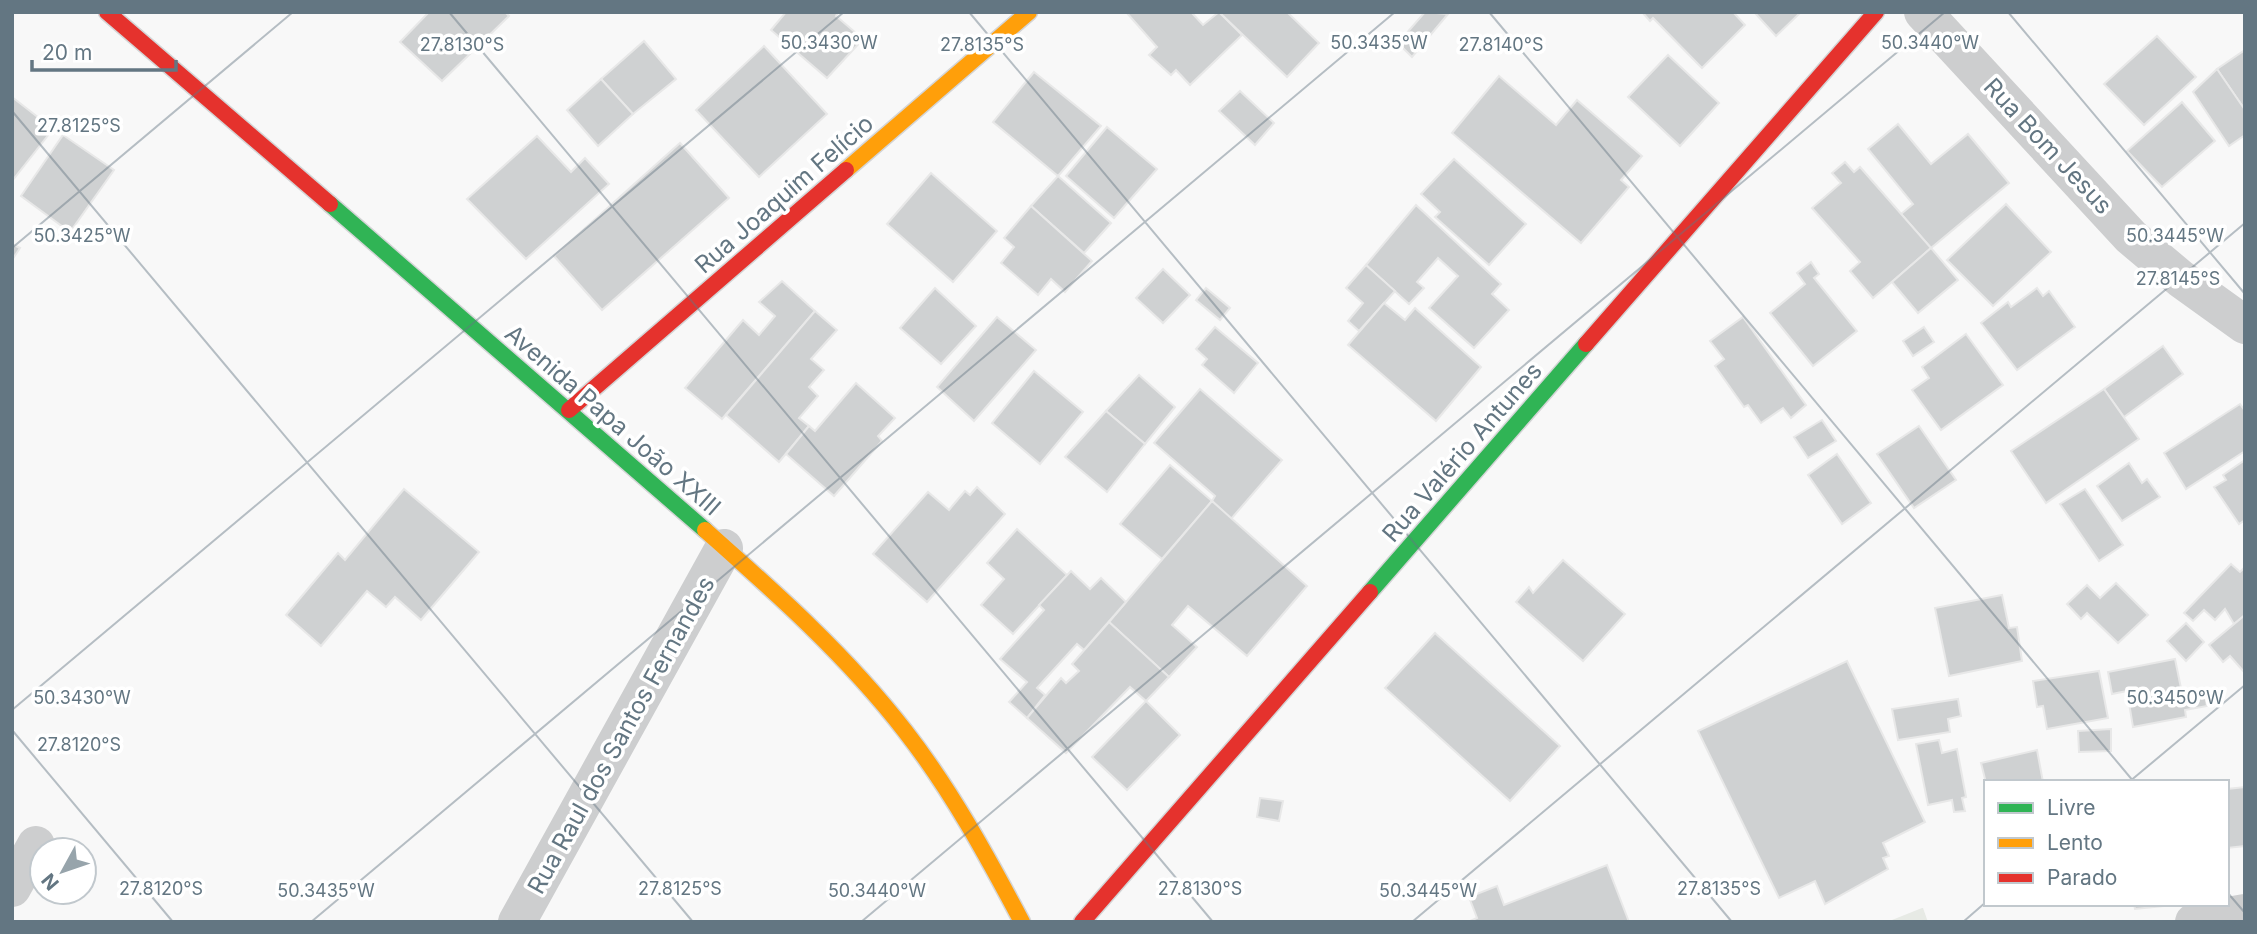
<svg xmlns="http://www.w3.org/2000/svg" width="2257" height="934" font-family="Inter,sans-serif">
	<rect width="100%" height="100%" fill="#f8f8f8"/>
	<polygon fill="#e7eae5" points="1923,908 1928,922 1887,922 1922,908"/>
	<g fill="#cfd1d2" stroke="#e8e8e8" stroke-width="2">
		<polygon points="429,12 505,12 509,16 442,81 400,42"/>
		<polygon points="786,12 838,12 836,16 863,39 827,78 771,30"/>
		<polygon points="1126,12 1191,12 1203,25 1219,12 1242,35 1190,85 1176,70 1171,75 1149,55 1157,47"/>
		<polygon points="1219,12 1287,12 1319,43 1287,77"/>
		<polygon points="1425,12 1448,14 1412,57 1398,43"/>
		<polygon points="1642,12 1733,12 1745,25 1702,68 1653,18 1650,21"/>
		<polygon points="1754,12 1801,12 1776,36"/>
		<polygon points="2157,36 2196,77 2144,125 2104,84"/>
		<polygon points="644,41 676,79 633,114 601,79"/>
		<polygon points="764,46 827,114 759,177 696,110"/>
		<polygon points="2245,50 2245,106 2243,107 2217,69"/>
		<polygon points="1668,55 1719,103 1680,146 1628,97"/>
		<polygon points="2217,69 2245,110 2245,135 2229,146 2193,92"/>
		<polygon points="1034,72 1101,126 1058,176 993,122"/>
		<polygon points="1499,76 1556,125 1577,100 1642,156 1621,180 1629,187 1581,243 1452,133"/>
		<polygon points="601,79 633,114 598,146 567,110"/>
		<polygon points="1240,91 1274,123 1255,145 1219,111"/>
		<polygon points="12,97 53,129 12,181"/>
		<polygon points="2182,102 2215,141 2162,187 2127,151"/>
		<polygon points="1898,124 1931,164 1968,134 2009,183 1931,248 1901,214 1913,204 1868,149"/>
		<polygon points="1107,127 1157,169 1114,218 1066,176"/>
		<polygon points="63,135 114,170 70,232 21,196"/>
		<polygon points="537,136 571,172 585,158 609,184 526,259 467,199"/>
		<polygon points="680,143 729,198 602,310 554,256"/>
		<polygon points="1454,159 1526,224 1489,265 1435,217 1440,212 1421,194"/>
		<polygon points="1845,162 1854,172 1860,167 1931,248 1873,298 1850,271 1860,262 1812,208 1841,183 1832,173"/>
		<polygon points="931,173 997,231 953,282 887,224"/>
		<polygon points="1058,176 1111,223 1084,253 1031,206"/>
		<polygon points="2006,204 2051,252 1993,306 1947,260"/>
		<polygon points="1416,205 1501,284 1492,294 1509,310 1474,348 1429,308 1458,276 1438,258 1417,282 1424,288 1409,304 1366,265"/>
		<polygon points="1031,206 1092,261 1065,292 1051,279 1038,295 1001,263 1014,247 1004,238"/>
		<polygon points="12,244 20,248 12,260"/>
		<polygon points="1931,248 1958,280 1918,313 1892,282"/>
		<polygon points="1811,262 1819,274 1814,278 1857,331 1813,366 1770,313 1805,284 1797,273"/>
		<polygon points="1366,265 1395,291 1359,331 1348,321 1363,303 1346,288"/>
		<polygon points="1163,269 1190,295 1163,323 1136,298"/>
		<polygon points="782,281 815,311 722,419 685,388 743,320 759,335 775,316 759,302"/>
		<polygon points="935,288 976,326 941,364 900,328"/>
		<polygon points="1206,288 1230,308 1220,320 1196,300"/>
		<polygon points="2037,288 2043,296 2049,291 2075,327 2017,370 1981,323 2008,302 2011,307"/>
		<polygon points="1384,303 1405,320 1415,308 1481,367 1436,421 1348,345"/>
		<polygon points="815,311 837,330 811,359 824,370 809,387 818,396 799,418 809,426 779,462 726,415"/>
		<polygon points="997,317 1036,350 974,421 937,387"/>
		<polygon points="1743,317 1806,405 1791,418 1783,408 1761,423 1748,405 1744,407 1715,366 1724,359 1710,341"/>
		<polygon points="1215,327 1258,363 1234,393 1202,365 1207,359 1196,349"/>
		<polygon points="1924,327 1934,342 1913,356 1903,341"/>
		<polygon points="1966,334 2003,385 1941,430 1912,390 1929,378 1922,367"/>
		<polygon points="2163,346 2183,374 2124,417 2104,389"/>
		<polygon points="1034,371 1083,412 1040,464 992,423"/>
		<polygon points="1139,375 1175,407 1145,444 1106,411"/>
		<polygon points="856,383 895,418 878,436 882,441 834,496 786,454 809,426 815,431"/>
		<polygon points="1200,389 1282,460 1231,519 1212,501 1215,496 1154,443"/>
		<polygon points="2104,389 2139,439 2046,503 2011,451"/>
		<polygon points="2240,404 2245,411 2245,451 2186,489 2164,453"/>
		<polygon points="1106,411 1145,444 1107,492 1065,457"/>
		<polygon points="1822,420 1836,441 1808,458 1794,437"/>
		<polygon points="1919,426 1956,480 1914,508 1877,454"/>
		<polygon points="1837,454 1871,503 1842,524 1808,475"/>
		<polygon points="2245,460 2245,520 2239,524 2214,487 2226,480 2223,475"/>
		<polygon points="2129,463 2142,483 2147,479 2160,497 2122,521 2097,486"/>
		<polygon points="1170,465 1212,501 1162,559 1120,524"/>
		<polygon points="977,487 1005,514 927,602 873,554 928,492 949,510 965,491 970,495"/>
		<polygon points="404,489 479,552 421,620 395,597 386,607 367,591 321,646 286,615 338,553 345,560"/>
		<polygon points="2085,489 2123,545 2099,561 2060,504"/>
		<polygon points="1212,501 1307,586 1247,656 1188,606 1172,625 1197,647 1169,677 1109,622"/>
		<polygon points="1017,529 1067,575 1013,634 981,605 1004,579 987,563"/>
		<polygon points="1563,560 1625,614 1583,661 1516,602 1529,587 1533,593"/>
		<polygon points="2231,564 2240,572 2245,567 2245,615 2234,624 2225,609 2215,620 2204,610 2193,621 2184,613"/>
		<polygon points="1071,571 1090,589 1101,578 1126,602 1084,650 1077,644 1037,688 1045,695 1027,718 1009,702 1027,682 1000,659 1044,610 1039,605"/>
		<polygon points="2116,583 2148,615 2118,643 2087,613 2081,619 2067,604 2087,585 2100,598"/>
		<polygon points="2002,595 2009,628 2017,627 2022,661 1949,676 1935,608"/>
		<polygon points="2245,615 2245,673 2230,656 2223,662 2209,645"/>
		<polygon points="1109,622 1169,677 1146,701 1130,687 1066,753 1027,718 1061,678 1066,683 1079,671 1072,664"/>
		<polygon points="2186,623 2204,642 2186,661 2167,641"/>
		<polygon points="1435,633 1560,746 1510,801 1385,688"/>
		<polygon points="2175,659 2182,693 2204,689 2207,706 2185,710 2186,717 2133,727 2127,691 2112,694 2108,672"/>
		<polygon points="1847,661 1925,822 1883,843 1889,856 1883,858 1888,869 1825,904 1815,881 1779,898 1698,731"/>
		<polygon points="2099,671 2108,718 2047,729 2043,706 2037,707 2033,681"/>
		<polygon points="1958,699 1961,716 1948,719 1950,732 1898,740 1892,709"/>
		<polygon points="1146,701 1180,735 1127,790 1092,757"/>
		<polygon points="2111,729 2111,751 2079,752 2078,731"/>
		<polygon points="1939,740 1942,753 1957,749 1966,797 1962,798 1965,811 1954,812 1952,800 1928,805 1916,744"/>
		<polygon points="2037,750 2043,782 1986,783 1981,763"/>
		<polygon points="2245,787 2245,846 2227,848 2227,789"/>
		<polygon points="1260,798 1283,801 1279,821 1257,817"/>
		<polygon points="1607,865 1629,922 1468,922 1477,918 1469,897 1497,886 1504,905"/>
		<polygon points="2134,904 2173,904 2173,905 2135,909"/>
	</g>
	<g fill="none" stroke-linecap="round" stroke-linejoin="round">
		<defs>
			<g id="fast">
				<polyline points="330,204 705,530"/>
				<polyline points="1370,592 1586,344"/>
			</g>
			<g id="slow">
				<polyline points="846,170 1029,12"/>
				<path d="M705 530C776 593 847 656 905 731 951 790 987 856 1022 922"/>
			</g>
			<g id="jam">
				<polyline points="107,12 330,204"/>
				<polyline points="1586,344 1876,12"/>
				<polyline points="569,410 846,170"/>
				<polyline points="1082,922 1370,592"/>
			</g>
		</defs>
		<use href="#fast" stroke="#d4d5d6" stroke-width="19"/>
		<use href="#slow" stroke="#d4d5d6" stroke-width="19"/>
		<use href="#jam" stroke="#d4d5d6" stroke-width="19"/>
		<g stroke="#cdcecf" stroke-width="38">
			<polyline points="1923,12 2131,237 2181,279 2245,325"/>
			<polyline points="12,888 36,845"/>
			<polyline points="517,922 724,548"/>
			<polyline points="2194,922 2245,913"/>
		</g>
		<use href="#fast" stroke="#30b455" stroke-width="16"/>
		<use href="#slow" stroke="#ff9f0a" stroke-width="16"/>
		<use href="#jam" stroke="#e5322d" stroke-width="16"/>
	</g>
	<path fill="none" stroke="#637682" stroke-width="2" stroke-opacity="0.45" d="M449 12 1213 922M969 12 1732 922M1489 12 2134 782M2008 12 2245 294M12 111 693 922M12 248 293 12M12 710 844 12M12 730 173 922M2129 782 2245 685M2227 892 2245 913M311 922 1395 12M861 922 1945 12M1412 922 2245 223M1963 922 1986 902"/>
	<g text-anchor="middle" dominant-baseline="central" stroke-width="7" stroke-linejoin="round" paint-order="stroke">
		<g font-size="24" fill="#637682" stroke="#fff">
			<text transform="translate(2048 146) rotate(47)">Rua Bom Jesus</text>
			<text transform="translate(784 194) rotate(-41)">Rua Joaquim Felício</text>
			<text transform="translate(613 420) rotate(41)">Avenida Papa João XXIII</text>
			<text transform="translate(1462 452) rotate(-49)">Rua Valério Antunes</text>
			<text transform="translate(621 735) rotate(-61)">Rua Raul dos Santos Fernandes</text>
		</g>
	</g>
	<g font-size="18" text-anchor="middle" fill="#637682" stroke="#fff" stroke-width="7" stroke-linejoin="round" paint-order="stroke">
		<text x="829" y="49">50.3430°W</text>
		<text x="1379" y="49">50.3435°W</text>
		<text x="1930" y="49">50.3440°W</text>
		<text x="462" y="51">27.8130°S</text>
		<text x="982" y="51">27.8135°S</text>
		<text x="1501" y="51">27.8140°S</text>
		<text x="79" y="132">27.8125°S</text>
		<text x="82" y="242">50.3425°W</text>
		<text x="2175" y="242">50.3445°W</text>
		<text x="2178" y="285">27.8145°S</text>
		<text x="82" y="704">50.3430°W</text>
		<text x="2175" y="704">50.3450°W</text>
		<text x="79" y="751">27.8120°S</text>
		<text x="161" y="895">27.8120°S</text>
		<text x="680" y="895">27.8125°S</text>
		<text x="1200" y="895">27.8130°S</text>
		<text x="1719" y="895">27.8135°S</text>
		<text x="326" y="897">50.3435°W</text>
		<text x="877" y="897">50.3440°W</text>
		<text x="1428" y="897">50.3445°W</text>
	</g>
	<rect width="2257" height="934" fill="none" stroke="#637682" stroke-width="28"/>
	<rect x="1984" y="780" width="245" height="126" fill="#ffffff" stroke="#c1c8cd" stroke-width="2"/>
	<rect x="1998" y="803" width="35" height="10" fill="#30b455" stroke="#c1c8cd" stroke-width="2"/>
	<text x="2047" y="815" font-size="21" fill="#637682">Livre</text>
	<rect x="1998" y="838" width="35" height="10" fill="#ff9f0a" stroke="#c1c8cd" stroke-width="2"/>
	<text x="2047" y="850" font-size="21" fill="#637682">Lento</text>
	<rect x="1998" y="873" width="35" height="10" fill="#e5322d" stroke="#c1c8cd" stroke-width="2"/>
	<text x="2047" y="885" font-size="21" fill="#637682">Parado</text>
	<g transform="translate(63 871) rotate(230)"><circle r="33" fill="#ffffff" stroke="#c1c8cd" stroke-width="2"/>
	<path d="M0-5L12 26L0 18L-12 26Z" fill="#97a4ab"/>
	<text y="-10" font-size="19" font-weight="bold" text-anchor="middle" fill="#637682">N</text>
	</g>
	<path d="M32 60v10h144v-10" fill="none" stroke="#637682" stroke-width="3.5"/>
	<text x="42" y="60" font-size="21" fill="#637682" stroke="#ffffff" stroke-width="5" paint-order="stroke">20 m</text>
</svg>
